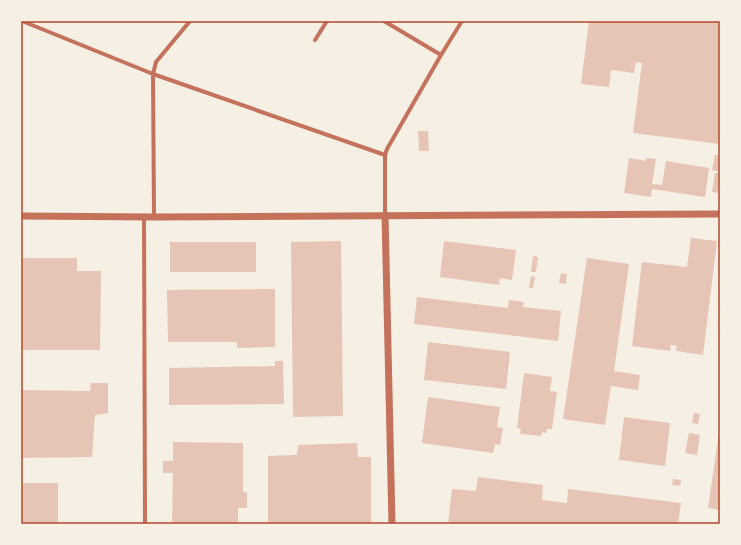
<svg xmlns="http://www.w3.org/2000/svg" width="741" height="545" font-family="Spectral,serif">
	<rect width="100%" height="100%" fill="#f6efe4"/>
	<g fill="#e6c5b7">
		<polygon points="589,21 720,21 720,144 633,133 642,63 636,62 634,73 611,70 609,87 581,84"/>
		<polygon points="418,131 428,131 429,151 419,151"/>
		<polygon points="715,155 720,155 720,172 712,170"/>
		<polygon points="629,158 646,161 646,158 656,159 652,184 662,185 666,161 709,168 705,197 652,189 651,197 624,193"/>
		<polygon points="715,173 720,173 718,193 712,192"/>
		<polygon points="691,238 717,241 703,355 676,351 677,346 671,345 670,351 632,346 642,262 687,267"/>
		<polygon points="341,241 343,416 293,417 291,242"/>
		<polygon points="444,241 516,250 512,280 500,278 499,285 440,277"/>
		<rect x="170" y="242" width="86" height="30"/>
		<polygon points="533,256 538,257 536,272 531,272"/>
		<polygon points="21,258 77,258 77,271 101,271 100,350 21,350"/>
		<polygon points="587,258 629,264 614,371 640,375 638,390 611,386 605,425 563,419"/>
		<polygon points="561,273 567,274 566,284 559,283"/>
		<polygon points="531,276 535,277 533,288 529,288"/>
		<polygon points="275,289 275,347 237,348 237,342 168,342 167,290"/>
		<polygon points="417,297 508,308 509,300 524,302 523,307 561,311 558,341 414,324"/>
		<polygon points="428,342 510,352 506,389 424,380"/>
		<polygon points="275,361 283,361 284,404 169,405 169,368 275,366"/>
		<polygon points="524,373 552,377 550,391 557,392 552,429 547,429 546,433 542,432 541,436 520,434 521,429 517,428"/>
		<polygon points="91,383 108,383 108,413 95,415 92,457 21,458 21,390 90,391"/>
		<polygon points="428,397 500,407 497,427 503,428 500,445 495,444 493,453 422,443"/>
		<polygon points="694,413 700,414 698,424 692,423"/>
		<polygon points="624,417 670,423 665,466 619,460"/>
		<polygon points="719,432 720,432 720,510 708,508"/>
		<polygon points="689,433 700,435 697,455 685,453"/>
		<polygon points="173,442 243,443 243,492 247,492 247,508 238,508 238,524 172,524 173,473 163,473 163,461 173,461"/>
		<polygon points="357,443 358,457 371,457 371,524 268,524 268,456 297,455 298,445"/>
		<polygon points="478,477 543,485 542,500 567,503 568,489 681,503 678,524 448,524 452,489 476,491"/>
		<polygon points="673,479 681,480 680,486 672,485"/>
		<rect x="21" y="483" width="37" height="41"/>
	</g>
	<g fill="none" stroke-linecap="round" stroke-linejoin="round">
		<g stroke="#c5725c" stroke-width="4">
			<polyline points="22,21 153,74 385,155 385,215"/>
			<polyline points="384,21 441,55"/>
			<polyline points="315,40 327,21"/>
			<polyline points="385,155 387,149 441,55 462,21"/>
			<polyline points="144,216 145,524"/>
			<polyline points="154,217 153,74 156,62 190,21"/>
		</g>
		<g stroke="#c5725c" stroke-width="7">
			<polyline points="385,215 392,524"/>
			<polyline points="21,216 154,217 720,214"/>
		</g>
	</g>
	<rect width="741" height="545" fill="none" stroke="#f6efe4" stroke-width="44"/>
	<rect x="22" y="22" width="697" height="501" fill="none" stroke="#b5482f" stroke-width="1.5"/>
</svg>
